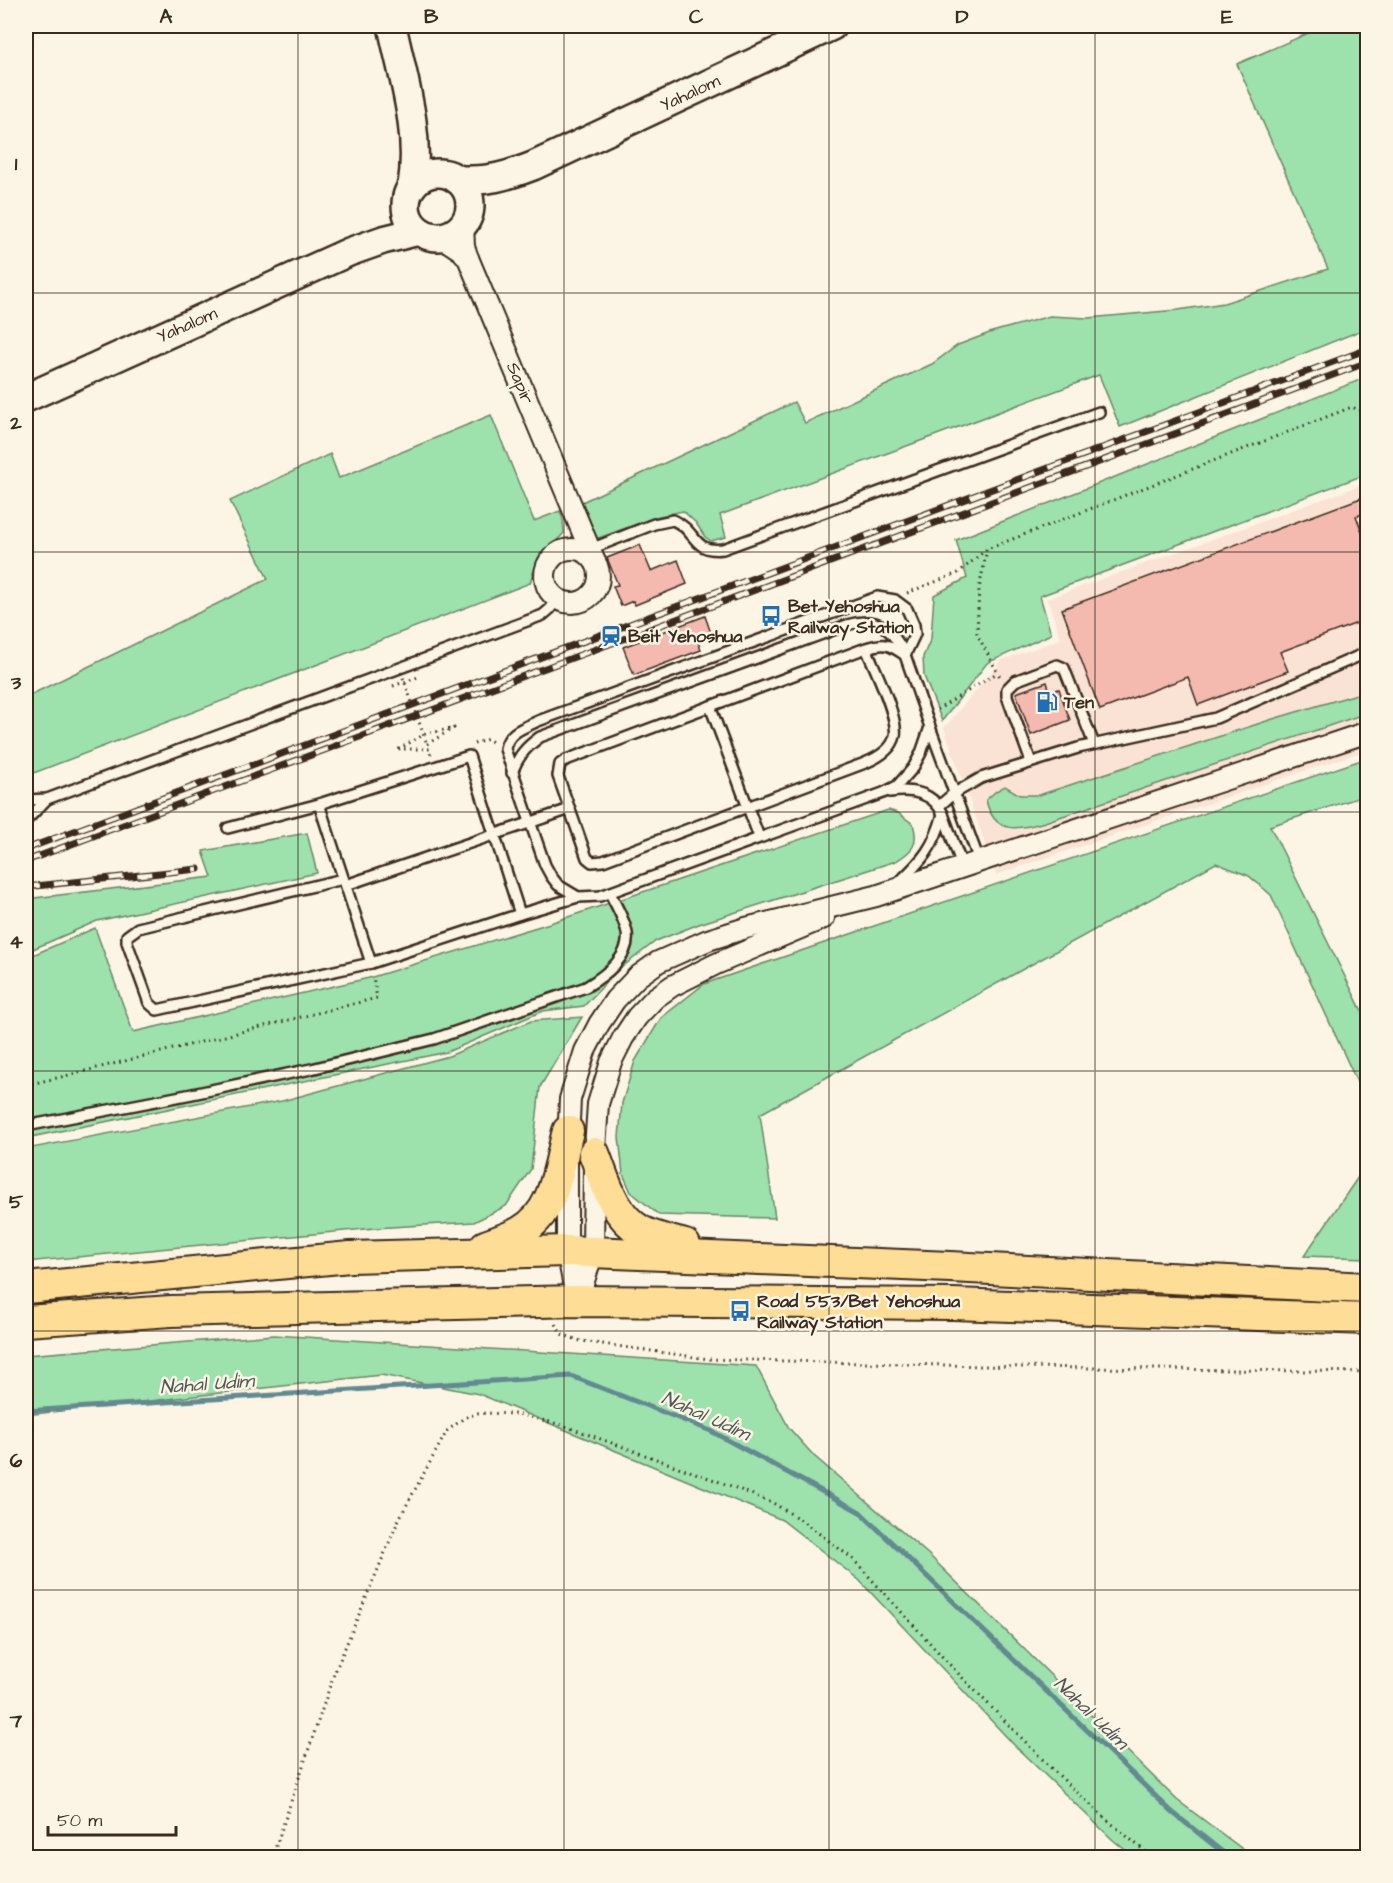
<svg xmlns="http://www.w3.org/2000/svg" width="1393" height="1883" font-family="'Architects Daughter',sans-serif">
	<rect width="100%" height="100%" fill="#fcf5e5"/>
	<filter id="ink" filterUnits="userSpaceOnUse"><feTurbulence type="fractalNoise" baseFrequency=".0167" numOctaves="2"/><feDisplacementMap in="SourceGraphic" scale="12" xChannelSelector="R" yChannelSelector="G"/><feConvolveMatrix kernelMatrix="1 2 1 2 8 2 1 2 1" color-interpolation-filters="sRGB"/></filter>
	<g filter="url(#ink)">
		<polygon fill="#fae3d5" points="1367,483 1367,750 996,875 944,728 1002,660 1061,639 1047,599"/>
		<g fill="#9de1ad" stroke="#6c8666" stroke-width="1.5">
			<polygon points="1325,26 1367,26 1367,328 1120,427 1099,375 720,515 726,537 711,541 705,537 696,523 683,511 659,516 593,540 580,503 794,402 805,423 932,364 958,345 992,332 1050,316 1088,318 1178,310 1224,303 1328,269 1237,64"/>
			<polygon points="1367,377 1367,474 1040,596 1051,634 987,663 942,721 924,676 923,657 931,638 934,595 967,578 956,540"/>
			<path d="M491 415 534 521 560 511 563 520 564 533C559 539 555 542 549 547 537 557 534 570 530 583L26 776V697L268 579 230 501 330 454 339 478Z"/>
			<path d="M1367 691V713L1045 822C1018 830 994 835 986 800L996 791 1005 786 1020 795H1039L1273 719Z"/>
			<polygon points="1367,758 1367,795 1270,826 1367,1021 1367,1104 1271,895 1249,876 1216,863 760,1114 775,1218 659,1215 631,1192 623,1174 619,1137 622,1103 635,1061 661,1018 704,984"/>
			<path d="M888 810 898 813 913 824C919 844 913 851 896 861L699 924 656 941 617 971 584 1006 543 1011 447 1052 26 1138V958L95 928 133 1032 369 978 550 923Z"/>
			<polygon points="307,833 317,873 97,921 26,952 26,899 212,877 203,851"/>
			<polygon points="582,1017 540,1087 531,1169 506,1206 474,1222 375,1228 26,1262 26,1149 282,1101 449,1056 531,1021"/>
			<polygon points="1367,1164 1367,1258 1304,1256"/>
			<polygon points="274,1335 756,1366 789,1428 814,1456 929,1555 1177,1800 1253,1857 1134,1857 1113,1840 1017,1748 859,1580 782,1520 479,1394 381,1375 26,1415 26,1355"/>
		</g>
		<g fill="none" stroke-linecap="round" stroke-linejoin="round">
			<polyline stroke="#638991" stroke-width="5" points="26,1411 571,1376 711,1431 860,1512 1172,1812 1230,1858"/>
		</g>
		<g fill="#f4baaf" stroke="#3b2a1e" stroke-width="1.5">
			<polygon points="1361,498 1366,513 1356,516 1368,547 1368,619 1280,652 1288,671 1198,705 1188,677 1100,710 1062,609"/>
			<polygon points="640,545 651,571 678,560 687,584 635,605 633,601 621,606 613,586 618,585 607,558"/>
			<polygon points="705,616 712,636 698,642 701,650 634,675 623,647"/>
			<polygon points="1047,682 1050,692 1059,689 1070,720 1031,735 1016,693"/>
		</g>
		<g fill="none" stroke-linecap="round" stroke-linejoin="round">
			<defs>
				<g id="lane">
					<path d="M588 550 654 524 673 520C698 531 692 553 723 549L1099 412"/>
					<path d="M877 597 895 600 907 609 914 625 915 634 905 655 930 727 921 753 913 768 897 786 883 793 600 896 578 897 558 885 551 876 545 865 505 749C508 732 523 728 538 721Z"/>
					<path d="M866 648C874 667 899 718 895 736 892 750 877 758 865 763L603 861 592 862 587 858 558 776 560 764 566 760 866 648C885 642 889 644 905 655"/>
					<polyline points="710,706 759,837"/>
					<polyline points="930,727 980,863"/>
					<polygon points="469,756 520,914 371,963 319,804"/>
					<polyline points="1031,762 1007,696 1007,689 1015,681 1057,665 1064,668 1094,744"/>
					<path d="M512 773C518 756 526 747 540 737L847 625C878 616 889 626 904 652"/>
					<path d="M890 792C912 789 933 792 943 814L963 868"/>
					<polyline points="26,800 47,799 543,615 550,609 557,599"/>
					<polyline points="939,806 953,794 981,778 1078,748 1216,718 1368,652"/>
					<polyline points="26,821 47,799"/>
					<polyline points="228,828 319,804"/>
					<polyline points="343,879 138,928 127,936 127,942 149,1003 157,1010 371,963"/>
					<path d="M898 883C923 860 934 847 943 814"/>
					<polyline points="346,885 570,809"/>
					<polyline points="520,914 578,897"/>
					<path d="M26 1126 192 1094 311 1069 434 1039 586 987C604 976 631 957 627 933 625 920 616 906 610 893"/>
				</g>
				<g id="street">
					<polyline points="463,224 464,247 468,258 595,562"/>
					<polyline points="441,237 462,251 468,258"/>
					<circle cx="572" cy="576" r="27"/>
					<polyline points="578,1300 593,1252 594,1164 598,1104 611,1062 623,1038 637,1017 655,998 672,986 716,964 824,918"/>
					<polyline points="577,1301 567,1251 567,1164 570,1099 585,1051 599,1024 615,1000 637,977 658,962 708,940 746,928 876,896 1368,732"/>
				</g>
				<g id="secondary">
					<path d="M392 26C403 78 421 132 412 186"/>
					<circle cx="438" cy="205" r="32"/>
					<path d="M456 179C484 183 507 176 533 166L832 26"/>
					<polyline points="26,398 349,252 383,240 419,231"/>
				</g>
				<g id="primary">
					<path d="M594 1153C605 1181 613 1215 641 1231 654 1238 671 1241 685 1245"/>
					<path d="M485 1246C496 1242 509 1238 520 1232 556 1212 558 1168 568 1131"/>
					<polyline points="26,1288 350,1257 567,1251 950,1267 1368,1288"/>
					<polyline points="26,1321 171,1311 577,1301 953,1304 1368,1319"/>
				</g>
			</defs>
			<use href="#lane" stroke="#3b2a1e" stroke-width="14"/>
			<use href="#street" stroke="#3b2a1e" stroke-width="24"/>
			<use href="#secondary" stroke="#3b2a1e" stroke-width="32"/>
			<use href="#primary" stroke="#3b2a1e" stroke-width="34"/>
			<g stroke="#3b2a1e" stroke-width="3" stroke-dasharray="1.5 4.5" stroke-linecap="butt">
				<polyline points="987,549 979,589 977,634 1000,677"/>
				<polyline points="907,593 958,573 987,549 1352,407 1368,414"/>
				<polyline points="393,686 418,677"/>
				<polyline points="937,710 997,673"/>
				<polyline points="427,744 454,728 425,734 399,749 430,749 431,756"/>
				<polyline points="474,744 488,739 495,744"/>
				<polyline points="26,1085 61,1077 377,998 373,976"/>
				<polyline points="556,1324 561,1334 581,1341 708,1359 1023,1367 1368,1372"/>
				<polyline points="272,1858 334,1674 399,1519 447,1431 464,1418 478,1413 518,1414 562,1425 731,1486 773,1503 801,1520 853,1559 949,1664 1052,1769 1106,1819 1153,1858"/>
			</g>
			<use href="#lane" stroke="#fcf5e5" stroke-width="9"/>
			<use href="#street" stroke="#fcf5e5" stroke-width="20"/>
			<use href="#secondary" stroke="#fcf5e5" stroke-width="27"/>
			<use href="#primary" stroke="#fedd96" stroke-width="30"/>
			<defs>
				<g id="rail">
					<polyline points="26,849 1368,349"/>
					<polyline points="26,861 1368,362"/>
					<polyline points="26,887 198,869"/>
				</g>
			</defs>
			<use href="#rail" stroke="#3b2a1e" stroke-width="7"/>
			<use href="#rail" stroke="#fcf5e5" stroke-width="4.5" stroke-dasharray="14" stroke-linecap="butt"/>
			<polyline stroke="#3b2a1e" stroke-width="3" stroke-dasharray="1.5 4.5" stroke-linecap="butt" points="401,672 427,744"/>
		</g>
	</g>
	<path fill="none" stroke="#3b2a1e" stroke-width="1.5" stroke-opacity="0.55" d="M298 26V1858M564 26V1858M829 26V1858M1095 26V1858M26 293H1368M26 552H1368M26 812H1368M26 1071H1368M26 1331H1368M26 1590H1368"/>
	<defs>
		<symbol id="bus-bare" viewBox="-9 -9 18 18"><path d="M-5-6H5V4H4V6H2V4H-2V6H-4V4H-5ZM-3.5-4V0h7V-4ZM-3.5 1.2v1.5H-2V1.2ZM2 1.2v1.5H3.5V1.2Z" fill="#1f6fb2" stroke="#fcf5e5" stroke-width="2.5" paint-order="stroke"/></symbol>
		<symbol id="station-bare" viewBox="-9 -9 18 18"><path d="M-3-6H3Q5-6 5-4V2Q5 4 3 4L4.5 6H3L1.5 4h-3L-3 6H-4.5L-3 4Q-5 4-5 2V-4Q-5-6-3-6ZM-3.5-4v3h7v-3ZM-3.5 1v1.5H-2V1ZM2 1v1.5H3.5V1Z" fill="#1f6fb2" stroke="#fcf5e5" stroke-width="2.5" paint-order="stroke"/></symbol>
		<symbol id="fuel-bare" viewBox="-9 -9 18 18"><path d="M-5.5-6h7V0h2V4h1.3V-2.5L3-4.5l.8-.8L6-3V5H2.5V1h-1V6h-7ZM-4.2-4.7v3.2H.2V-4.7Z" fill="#1f6fb2" stroke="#fcf5e5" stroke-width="2.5" paint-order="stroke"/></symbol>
	</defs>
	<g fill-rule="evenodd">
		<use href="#bus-bare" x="756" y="601" width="30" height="30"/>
		<use href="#station-bare" x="596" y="621" width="30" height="30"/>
		<use href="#fuel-bare" x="1032" y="687" width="30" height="30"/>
		<use href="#bus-bare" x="725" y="1296" width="30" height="30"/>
	</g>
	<g text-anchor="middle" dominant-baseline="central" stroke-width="5" stroke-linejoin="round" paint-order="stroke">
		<g font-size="18" fill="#3b2a1e" stroke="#fcf5e5">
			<text transform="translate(690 93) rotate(-25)">Yahalom</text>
			<text transform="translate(187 325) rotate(-24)">Yahalom</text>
			<text transform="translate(520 383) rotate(67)">Sapir</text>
		</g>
		<g font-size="18" font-weight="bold" fill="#3b2a1e" stroke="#fcf5e5" text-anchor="start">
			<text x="788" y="606">Bet Yehoshua<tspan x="788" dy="21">Railway Station</tspan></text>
			<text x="628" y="636">Beit Yehoshua</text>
			<text x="1064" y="702">Ten</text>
			<text x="757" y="1301">Road 553/Bet Yehoshua<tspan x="757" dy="21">Railway Station</tspan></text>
		</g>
		<g font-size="20" font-style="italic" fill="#4f5958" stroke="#fcf5e5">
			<text transform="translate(207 1384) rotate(-4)">Nahal Udim</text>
			<text transform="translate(706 1416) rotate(24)">Nahal Udim</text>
			<text transform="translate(1091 1713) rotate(44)">Nahal Udim</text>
		</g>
	</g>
	<rect width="1393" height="1883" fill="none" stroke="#fcf5e5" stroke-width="66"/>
	<path d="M48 1826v9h128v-9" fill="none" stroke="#3b2a1e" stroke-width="3"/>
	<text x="57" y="1826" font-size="18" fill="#3b2a1e" stroke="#fcf5e5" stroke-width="4.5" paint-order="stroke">50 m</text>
	<rect x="33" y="33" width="1327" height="1817" fill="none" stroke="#3b2a1e" stroke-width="2"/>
	<g font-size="20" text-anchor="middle" font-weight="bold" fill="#3b2a1e">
		<text x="166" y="23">A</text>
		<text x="431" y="23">B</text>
		<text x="696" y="23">C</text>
		<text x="962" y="23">D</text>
		<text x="1227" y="23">E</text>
		<text x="16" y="170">1</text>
		<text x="16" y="429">2</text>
		<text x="16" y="689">3</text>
		<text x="16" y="948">4</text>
		<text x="16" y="1208">5</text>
		<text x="16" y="1467">6</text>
		<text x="16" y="1727">7</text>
	</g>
</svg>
